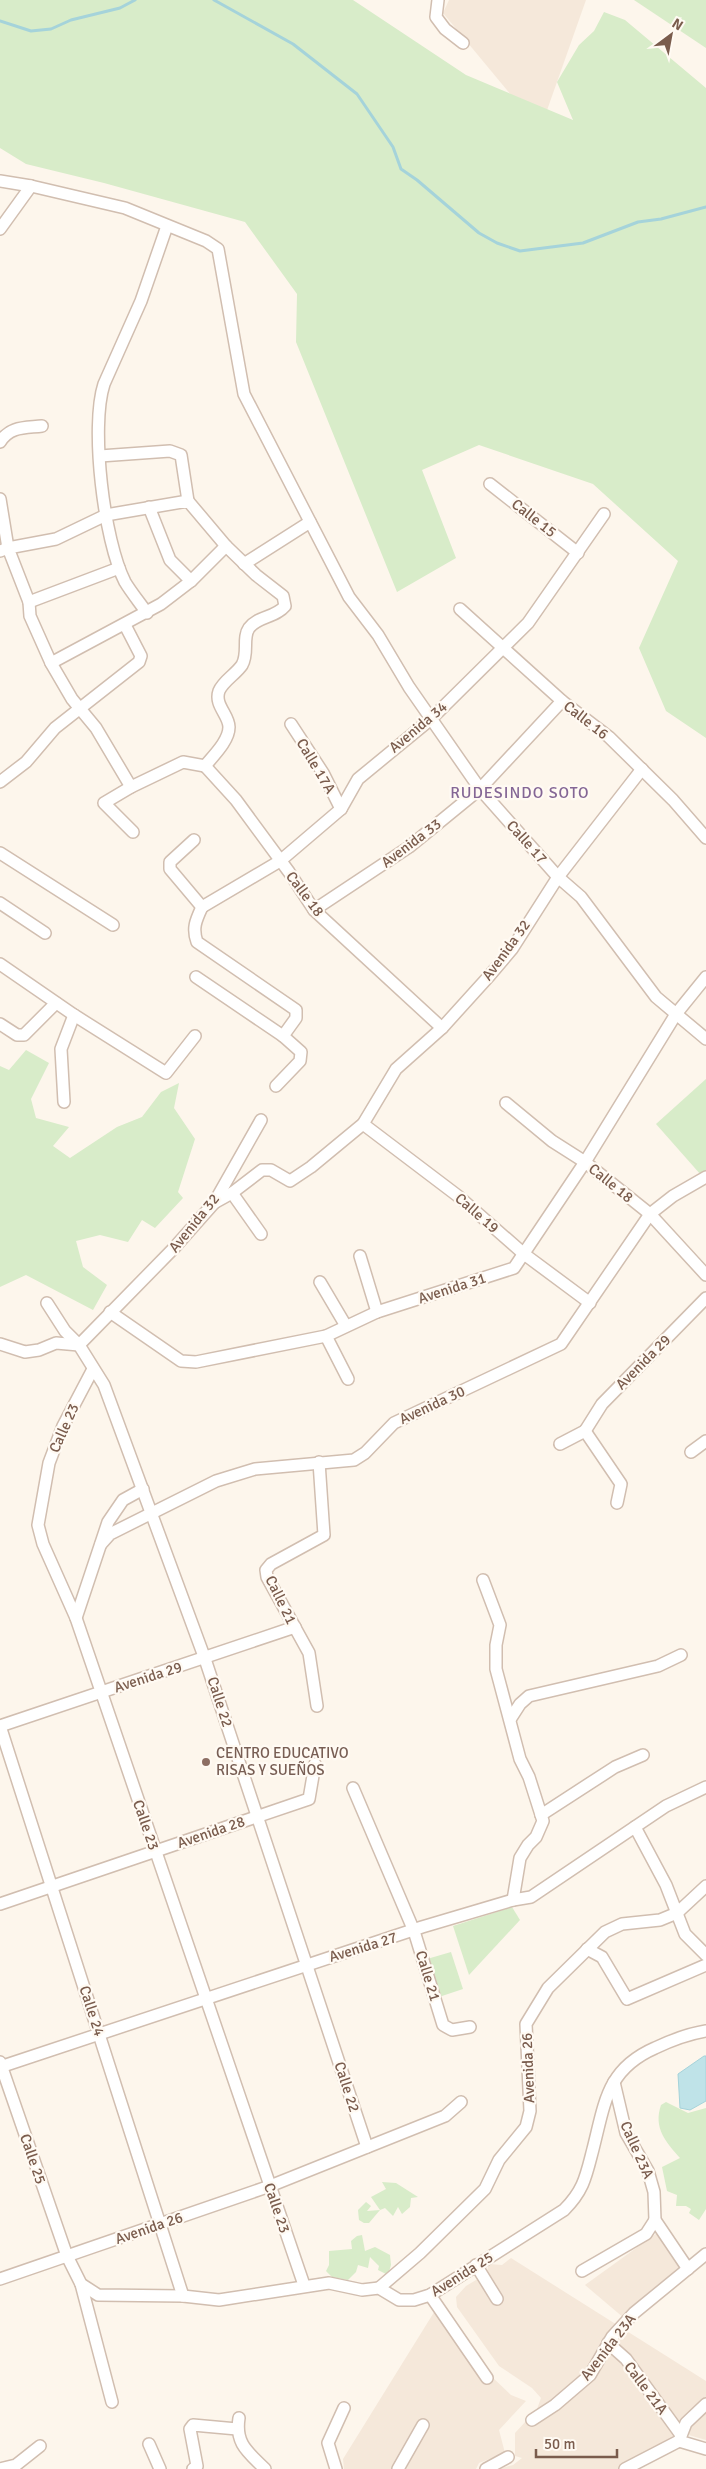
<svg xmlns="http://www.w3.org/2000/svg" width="706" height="2469" font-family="Signika,sans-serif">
	<rect width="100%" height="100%" fill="#fdf6ec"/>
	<g fill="#f5e8da">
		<polygon points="449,0 586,0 540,130 443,13"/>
		<polygon points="657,2233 681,2269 624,2318 585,2285"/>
		<polygon points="511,2258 706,2381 706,2440 685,2434 618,2469 498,2469 513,2465 522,2458 515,2456 515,2433 537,2409 541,2398 532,2388 499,2366 457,2307 456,2297 466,2286 486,2274 489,2264 502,2265"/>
		<polygon points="436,2309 471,2357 511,2395 526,2401 499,2430 505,2453 479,2463 476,2469 344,2469 343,2459"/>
	</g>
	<g fill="#d8ecc9">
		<polygon points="0,0 353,0 466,75 573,120 557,82 579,45 594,31 604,12 625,20 706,88 706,738 666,711 639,648 678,561 593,484 479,445 422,470 456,558 397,592 296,342 297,294 245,222 104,183 26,164 0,148"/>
		<polygon points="634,0 706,0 706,48"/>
		<polygon points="26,1050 49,1063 31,1099 36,1118 69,1127 53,1146 70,1158 117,1127 142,1117 161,1092 179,1083 174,1108 195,1139 178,1192 183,1198 155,1228 142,1220 128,1242 100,1235 76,1241 83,1267 107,1285 93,1310 26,1275 0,1287 0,1066 9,1070"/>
		<polygon points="706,1079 706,1171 701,1175 656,1124"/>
		<polygon points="512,1907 520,1920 469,1975 453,1926"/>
		<polygon points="451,1952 463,1989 439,1997 427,1959"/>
		<path d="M666 2102 688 2113 706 2108V2209L699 2220 689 2213 691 2209 686 2206H676L677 2195 667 2191 662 2167 680 2158C666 2142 653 2128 661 2105Z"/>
		<polygon points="382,2182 396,2183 418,2197 411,2198 410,2207 402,2214 398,2207 393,2216 385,2208 380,2210 369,2223 364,2223 359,2220 358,2210 366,2202 371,2206 367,2211 380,2210 371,2197 386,2189"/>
		<polygon points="362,2235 365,2251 375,2247 390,2255 391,2265 388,2275 378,2270 379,2266 370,2257 368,2268 358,2265 356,2272 348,2280 332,2277 326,2271 329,2265 329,2251 352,2249 351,2241 357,2236"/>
	</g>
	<polygon fill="#bfe3e8" stroke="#a5d3da" points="704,2056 706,2056 706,2101 690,2110 680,2108 678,2074"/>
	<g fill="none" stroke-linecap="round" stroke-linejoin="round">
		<g stroke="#a5d3da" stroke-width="3">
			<polyline points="214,0 293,44 357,94 393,147 401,169 417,180 479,233 497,243 520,251 583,243 638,222 661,219 706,207"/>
			<polyline points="0,21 31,31 51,29 71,20 120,8 135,0"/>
		</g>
		<defs>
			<g id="street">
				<polyline points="438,0 436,17 445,29 463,43"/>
				<polyline points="0,181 31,186 125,208 206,241 218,249 244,394 349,597 378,635 409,687 480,789 558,877 581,897 656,997 706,1039"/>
				<polyline points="0,229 31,186"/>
				<path d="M0 442C10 426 25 428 42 426"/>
				<polyline points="100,456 170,451 181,455 188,501"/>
				<polyline points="490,484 578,553"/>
				<polyline points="0,499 8,548 0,551"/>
				<polyline points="149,507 170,560 191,581"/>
				<polyline points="244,564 310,522"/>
				<polyline points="29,602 119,568"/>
				<polyline points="460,609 562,701 609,737 673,800 706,838"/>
				<path d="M147 613C140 603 131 592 125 582 104 541 90 427 104 384L141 301 167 226"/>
				<polyline points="51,663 161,604 191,581 226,546"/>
				<polyline points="291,724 323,773 341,809"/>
				<polyline points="205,766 236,800 289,872 314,910 442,1028"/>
				<polyline points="0,782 26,762 55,728 139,662 141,656 125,625"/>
				<path d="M131 787 96 728 72 699 51 663 30 616 29 602 8 548 56 539 106 515 188 501 226 546 256 575 283 596 285 606C275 618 258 616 249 628 242 638 249 653 242 665 236 674 223 681 219 691 214 705 229 715 229 727 229 741 213 756 205 766"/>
				<polyline points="133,832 104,803 131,787 183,762 205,766"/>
				<polyline points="194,840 170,862 170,869 202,907"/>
				<polyline points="0,853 113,925"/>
				<polyline points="0,903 45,933"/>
				<polyline points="202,907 280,861 341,809 358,779 431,719 528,623 604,514"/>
				<path d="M202 907C196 920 192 928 197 942L296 1010V1018L283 1036"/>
				<polyline points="314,910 409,847 480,789 562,701"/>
				<polyline points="0,964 74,1015 166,1073 195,1036"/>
				<polyline points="196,977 283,1036 301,1052 300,1061 276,1086"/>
				<polyline points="0,1024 17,1035 24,1035 56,1003"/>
				<polyline points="64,1102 61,1049 74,1015"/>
				<polyline points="506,1103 552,1141 585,1162 650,1214 706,1275"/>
				<polyline points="363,1124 458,1196 524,1254 590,1303"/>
				<polyline points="232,1193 261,1234"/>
				<polyline points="214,1203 232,1193 262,1170 271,1170 290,1181 311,1167 363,1124 396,1069 442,1028 490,975 512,949 558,877 642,769"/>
				<polyline points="360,1256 377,1312"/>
				<polyline points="320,1282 346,1326"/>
				<polyline points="47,1303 65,1331 79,1345 104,1385 205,1659 367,2147"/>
				<polyline points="110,1312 181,1361 196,1362 326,1336 377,1312 514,1268 585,1162 676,1014 706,977"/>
				<polyline points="326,1336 348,1379"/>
				<polyline points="0,1344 25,1352 39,1350 56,1343 79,1345"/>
				<polyline points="79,1345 174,1248 214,1203 261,1120"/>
				<polyline points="93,1369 63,1426 49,1463 38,1525 43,1544 76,1618 304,2285"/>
				<polyline points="585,1431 602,1404 706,1298"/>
				<polyline points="585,1431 621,1484 617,1503"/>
				<polyline points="560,1444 585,1431"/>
				<polyline points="691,1452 706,1441"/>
				<polyline points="101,1544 110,1534 216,1481 255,1469 354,1460 365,1453 394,1423 561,1344 650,1214 673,1196 706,1177"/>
				<polyline points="483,1580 500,1625 496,1645 496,1669 520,1759 529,1777 543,1821 536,1837 528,1845 520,1858 513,1900"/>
				<polyline points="76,1618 108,1522 123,1500 143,1489"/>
				<polyline points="317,1706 309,1653 267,1577 266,1570 271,1564 324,1535 319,1462"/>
				<polyline points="511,1718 520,1704 529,1696 658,1666 681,1655"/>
				<polyline points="0,1726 183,2296"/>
				<polyline points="0,1726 295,1627"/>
				<polyline points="353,1788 414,1931 443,2025 452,2030 470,2027"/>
				<polyline points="541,1815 615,1767 643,1755"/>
				<polyline points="635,1827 666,1885 685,1934 706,1955"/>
				<polyline points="0,1904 309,1799 315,1764"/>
				<polyline points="587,1949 602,1957 627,1999 706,1965"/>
				<path d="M0 2062 67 2256 81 2284 98 2295 183 2296 219 2300 329 2283 362 2290 379 2288 399 2300H414L430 2295 564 2210C584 2190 586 2176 593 2149 605 2102 607 2069 655 2048 672 2040 688 2034 706 2031"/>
				<polyline points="0,2067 422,1927 513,1900 531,1897 666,1806 706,1787"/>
				<polyline points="614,2082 626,2133 648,2171 654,2192 655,2220 688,2269"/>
				<polyline points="476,2265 497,2299"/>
				<polyline points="582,2271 646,2234 655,2220"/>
				<polyline points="0,2279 270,2186 445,2116 461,2102"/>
				<polyline points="81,2284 112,2402"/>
				<polyline points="379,2288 420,2253 485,2189 499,2160 526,2127 530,2111 526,2024 548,1988 605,1932 622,1924 660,1920 677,1913 706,1886"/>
				<polyline points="430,2295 487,2378"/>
				<polyline points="608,2343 626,2359 681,2435"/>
				<path d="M239 2418C235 2444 248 2452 265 2469"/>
				<polyline points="532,2420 555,2405 590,2375 612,2337 634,2313 706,2254"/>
				<polyline points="679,2441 706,2449"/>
				<polyline points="149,2444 160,2469"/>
				<polyline points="0,2469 16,2465 40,2446"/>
				<polyline points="193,2469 197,2466 190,2429 193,2425 237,2429"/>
				<polyline points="336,2469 328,2443 344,2408"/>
				<polyline points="398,2469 423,2425"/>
				<polyline points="486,2469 508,2457"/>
				<polyline points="625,2469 679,2441 686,2423 706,2404"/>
			</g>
		</defs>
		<use href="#street" stroke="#d1beb0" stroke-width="14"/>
		<use href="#street" stroke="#fff" stroke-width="11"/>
	</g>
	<circle fill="#8d6e63" stroke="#fffaf3" stroke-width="2" cx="206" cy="1762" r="5"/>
	<g text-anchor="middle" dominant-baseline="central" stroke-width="4.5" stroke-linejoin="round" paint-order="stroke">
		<g font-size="15" fill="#7a5c4d" stroke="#fffaf3">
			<text transform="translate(534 518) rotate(38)">Calle 15</text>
			<text transform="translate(586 720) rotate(38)">Calle 16</text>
			<text transform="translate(418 727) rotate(-40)">Avenida 34</text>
			<text transform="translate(316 766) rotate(59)">Calle 17A</text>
			<text transform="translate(527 842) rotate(48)">Calle 17</text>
			<text transform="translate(411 843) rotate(-37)">Avenida 33</text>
			<text transform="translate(305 894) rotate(53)">Calle 18</text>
			<text transform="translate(506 950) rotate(-54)">Avenida 32</text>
			<text transform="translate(611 1183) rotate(39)">Calle 18</text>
			<text transform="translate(477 1213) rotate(41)">Calle 19</text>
			<text transform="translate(194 1223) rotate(-51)">Avenida 32</text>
			<text transform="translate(452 1288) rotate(-18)">Avenida 31</text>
			<text transform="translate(643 1362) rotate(-45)">Avenida 29</text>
			<text transform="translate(432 1405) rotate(-25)">Avenida 30</text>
			<text transform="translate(64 1428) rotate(-66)">Calle 23</text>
			<text transform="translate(281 1600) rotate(64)">Calle 21</text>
			<text transform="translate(148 1677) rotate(-18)">Avenida 29</text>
			<text transform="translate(220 1702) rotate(72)">Calle 22</text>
			<text transform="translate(146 1825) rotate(71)">Calle 23</text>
			<text transform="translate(211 1832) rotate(-19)">Avenida 28</text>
			<text transform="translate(363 1947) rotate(-17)">Avenida 27</text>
			<text transform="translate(428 1976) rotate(73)">Calle 21</text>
			<text transform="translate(92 2011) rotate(72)">Calle 24</text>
			<text transform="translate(528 2068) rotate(-92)">Avenida 26</text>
			<text transform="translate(347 2087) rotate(72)">Calle 22</text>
			<text transform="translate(637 2150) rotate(66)">Calle 23A</text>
			<text transform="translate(33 2159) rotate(71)">Calle 25</text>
			<text transform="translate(277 2208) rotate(71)">Calle 23</text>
			<text transform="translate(149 2228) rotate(-19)">Avenida 26</text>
			<text transform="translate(462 2274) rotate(-32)">Avenida 25</text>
			<text transform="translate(608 2347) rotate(-52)">Avenida 23A</text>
			<text transform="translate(646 2388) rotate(53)">Calle 21A</text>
		</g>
		<g font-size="15" fill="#785e54" stroke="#fffaf3" text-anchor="start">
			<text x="216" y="1753">CENTRO EDUCATIVO<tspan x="216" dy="17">RISAS Y SUEÑOS</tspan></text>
		</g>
		<g font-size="16" letter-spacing="1" fill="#846695" stroke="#fffaf3">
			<text x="520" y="793">RUDESINDO SOTO</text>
		</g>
	</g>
	<g transform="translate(671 35) rotate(32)" stroke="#fffaf3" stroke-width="4" paint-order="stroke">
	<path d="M0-4L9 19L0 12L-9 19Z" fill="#7a5c4d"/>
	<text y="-8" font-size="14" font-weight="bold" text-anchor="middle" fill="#7a5c4d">N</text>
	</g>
	<path d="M536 2449v8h81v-8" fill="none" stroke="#7a5c4d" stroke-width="2.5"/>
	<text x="544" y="2449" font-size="15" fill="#7a5c4d" stroke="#fffaf3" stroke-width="4" paint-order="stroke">50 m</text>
</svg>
